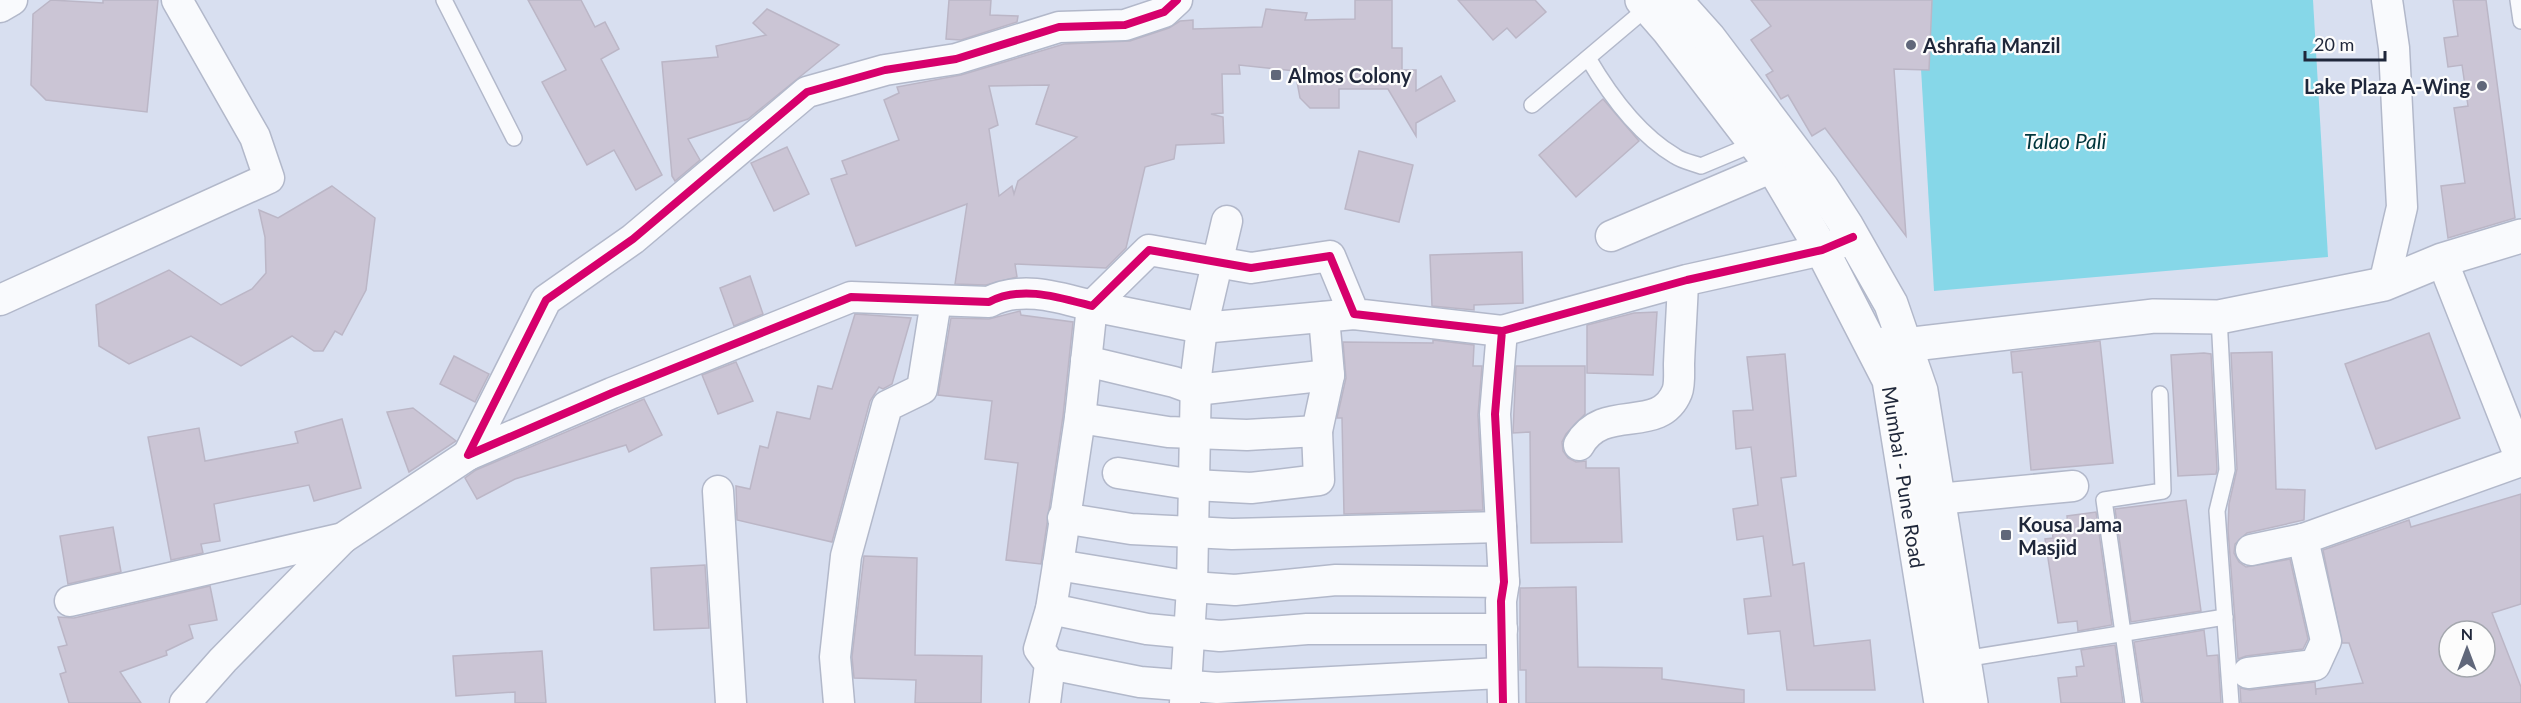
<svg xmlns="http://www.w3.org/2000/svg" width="2521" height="703" font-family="Lato,sans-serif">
	<rect width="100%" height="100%" fill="#d8dff0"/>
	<polygon fill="#86d7e8" points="1917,0 2313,0 2328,257 1934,291"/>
	<g fill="#cbc5d5" stroke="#bbb6c6" stroke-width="1.5" fill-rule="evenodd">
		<polygon points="51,0 103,3 103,0 158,0 147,112 46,100 31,85 33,14"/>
		<polygon points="528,0 581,0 595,27 605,22 619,49 601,59 662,175 636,190 614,150 587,165 542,82 566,70"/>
		<polygon points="949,0 991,0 990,15 1018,16 1017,22 961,40 946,39"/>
		<path d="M1355 0H1392V48H1402V70H1416V91L1441 76 1455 101 1416 123V136L1388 89H1339V108H1310L1300 98 1295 71 1239 65 1240 74H1222L1223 113 1211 114 1223 117 1224 143 1176 145 1174 159 1145 167 1126 248 1106 268 1015 264 1017 277 986 285 955 284 967 204 856 246 831 179 847 174 842 161 899 140 884 100 899 93 897 87 961 75 1064 44 1130 41 1169 28 1180 21 1193 20V29L1262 27 1266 9 1307 13 1305 20 1355 19ZM1049 85 1036 124 1077 137 1018 181 1014 194 1012 186 999 196 989 129 998 125 989 86Z"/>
		<polygon points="1458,0 1535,0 1546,12 1516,38 1507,28 1493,40"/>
		<polygon points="1751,0 1932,0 1929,70 1894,69 1906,236 1825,128 1812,136 1788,95 1781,99 1766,75 1773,71 1751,40 1771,26"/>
		<polygon points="2453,0 2486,0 2515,218 2448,238 2441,186 2465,183 2454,108 2468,106 2462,65 2448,67 2444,38 2458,36"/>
		<polygon points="767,9 839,45 748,119 688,139 700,160 675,181 672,176 662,62 718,57 716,46 766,35 753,23"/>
		<polygon points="1603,99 1639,141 1576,197 1539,155"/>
		<polygon points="787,147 809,194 774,211 751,163"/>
		<polygon points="1359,151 1413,165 1399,222 1345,209"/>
		<polygon points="332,186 375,218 366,290 342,335 335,331 323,351 314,351 292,336 241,366 191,336 129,364 99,346 96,305 169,270 221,305 252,289 266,273 265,237 259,210 278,218"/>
		<polygon points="1522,252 1523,303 1474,305 1474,310 1432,306 1430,255"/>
		<polygon points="750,276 763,314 734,326 720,288"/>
		<polygon points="1020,311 1021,315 1073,322 1063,416 1041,564 1006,560 1018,463 985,459 992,401 938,395 951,318 989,319"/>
		<polygon points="1657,312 1653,375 1587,373 1587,325 1634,313"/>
		<polygon points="855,314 911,318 892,384 883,389 879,387 870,401 832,542 737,520 736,486 750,489 760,446 768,448 777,412 810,419 818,386 832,389"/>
		<polygon points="2429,333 2460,418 2376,449 2345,364"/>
		<polygon points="1433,340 1474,345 1473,366 1482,366 1478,415 1483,510 1344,514 1342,418 1337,418 1346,378 1343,342 1433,343"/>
		<polygon points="2100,341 2113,463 2031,470 2022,372 2013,373 2011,352"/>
		<polygon points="2272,352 2276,489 2305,490 2304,520 2247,533 2235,544 2234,553 2239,562 2246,567 2290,559 2308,639 2303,649 2246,656 2238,659 2228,530 2229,504 2237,469 2231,353"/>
		<polygon points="2204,353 2211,354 2217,469 2216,474 2178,476 2171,355"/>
		<polygon points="1785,354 1796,476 1781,478 1793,565 1804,563 1814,646 1870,640 1875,690 1787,690 1780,631 1748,634 1744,599 1771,596 1763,536 1737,540 1733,509 1758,505 1751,447 1736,449 1733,411 1753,410 1747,357"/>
		<polygon points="454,356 489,374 475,402 440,384"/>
		<polygon points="736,362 753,401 718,414 702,375"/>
		<polygon points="1516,366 1585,366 1585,414 1566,434 1562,442 1563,451 1568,458 1576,462 1586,461 1586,468 1619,468 1622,542 1531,543 1530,432 1513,433"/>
		<polygon points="644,399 662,435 629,452 626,445 515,479 477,499 465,478 476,470"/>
		<polygon points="413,408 456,441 409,472 387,412"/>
		<polygon points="342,419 361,488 314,501 309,485 214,504 220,541 201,544 203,553 171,560 148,437 199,428 205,461 298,443 295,432"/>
		<path d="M2521 494V604L2492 613 2521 687V703H2241L2240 688 2250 690 2315 682 2316 695V689L2363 683 2349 643H2342L2323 550 2409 520 2411 527ZM2449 631H2485V667H2449Z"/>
		<polygon points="2186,500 2201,611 2131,622 2115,509"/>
		<polygon points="2096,512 2112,625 2078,631 2077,621 2058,623 2045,539 2053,538 2052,529 2068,527 2067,516"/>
		<polygon points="113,527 121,572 68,584 60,536"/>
		<polygon points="864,556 917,558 915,655 982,656 981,703 915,703 916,680 854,678 852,657"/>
		<polygon points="705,565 709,628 654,630 651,568"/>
		<polygon points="210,586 217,620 189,625 193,638 166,651 167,655 120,672 141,703 69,703 60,674 66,672 58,647 67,645 58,617 74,618"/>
		<polygon points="1576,587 1578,667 1662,668 1662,679 1744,690 1744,703 1526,703 1526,670 1520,670 1520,588"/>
		<polygon points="2204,630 2207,656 2218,655 2221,703 2143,703 2134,642"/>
		<polygon points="2115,645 2123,703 2061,703 2058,678 2077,676 2076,667 2084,666 2081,650"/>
		<polygon points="542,651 546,703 515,703 515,692 456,696 453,656"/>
	</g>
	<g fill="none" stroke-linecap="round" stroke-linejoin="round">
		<defs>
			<g id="lane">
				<polyline points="444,0 514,138"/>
				<polyline points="2518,0 2521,21"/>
				<path d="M1588 58C1609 94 1638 134 1675 156 1682 161 1693 163 1701 166L1756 143"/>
				<polyline points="1532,105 1648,7"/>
				<polyline points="2219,317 2227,470 2217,511 2231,703"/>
				<polyline points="1964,659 2225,617"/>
				<polyline points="2133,703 2104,500 2163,491 2160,394"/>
			</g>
			<g id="street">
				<path d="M1177 0 1164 12 1125 25 1059 27 956 59 885 70 807 92 633 239 546 300 468 455 612 393 851 297 989 302C1021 285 1058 297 1092 306L1149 250 1251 268 1330 256 1354 314 1502 331"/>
				<polyline points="0,7 12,0"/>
				<polyline points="1611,236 1773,167"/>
				<polyline points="2442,260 2521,460"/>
				<polyline points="2384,284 2402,207 2394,48 2387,0"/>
				<polyline points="0,300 269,178 255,137 177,0"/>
				<polyline points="1086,361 1174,382 1196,390 1329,375"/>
				<polyline points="1080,418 1168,432 1247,435 1317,431"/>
				<path d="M1579 445C1604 401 1659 436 1677 392 1680 385 1679 372 1679 364 1680 337 1682 309 1683 282"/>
				<polyline points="1118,473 1194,485 1251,488 1319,480 1317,431 1329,375 1324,317"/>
				<polyline points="718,491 731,703"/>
				<polyline points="1938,499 2073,486"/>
				<polyline points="1063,518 1131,529 1232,534 1501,527"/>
				<polyline points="2251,550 2303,539 2521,461"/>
				<polyline points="1058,565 1192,587 1235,590 1336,580 1504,582"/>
				<polyline points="70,601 343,538 468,455"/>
				<polyline points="1051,609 1147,629 1220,636 1307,629 1502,629"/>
				<polyline points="1050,664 1140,682 1217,688 1500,673"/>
				<polyline points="2248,673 2315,665 2326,641 2303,539"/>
				<polyline points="185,703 223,660 343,538"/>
				<polyline points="839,703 835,657 846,556 887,406 922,389 936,301"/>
				<polyline points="1045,703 1050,664 1039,649 1051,609 1058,565 1080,418 1092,306 1202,328 1354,314"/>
				<polyline points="1185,703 1192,587 1196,377 1202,328 1227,221"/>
				<polyline points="1503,703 1501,601 1504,582 1495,414 1502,331 1687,280 1822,250 1842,242"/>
			</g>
			<g id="secondary">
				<polyline points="1642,0 1669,31 1773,167 1822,250 1889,380 1941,703"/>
				<polyline points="1675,0 1709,38 1822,188 1846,225 1891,304 1921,391 1971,703"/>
				<polyline points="1885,344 1905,345 2154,316 2219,317 2384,284 2442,260 2521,236"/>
			</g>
		</defs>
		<use href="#lane" stroke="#b2b8ca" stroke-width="18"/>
		<use href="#street" stroke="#b2b8ca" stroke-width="33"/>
		<use href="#secondary" stroke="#b2b8ca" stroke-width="36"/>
		<use href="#lane" stroke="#f9fafd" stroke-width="15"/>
		<use href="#street" stroke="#f9fafd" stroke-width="30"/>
		<use href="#secondary" stroke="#f9fafd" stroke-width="33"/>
		<defs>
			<g id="cycleway">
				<path d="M1177 0 1164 12 1125 25 1059 27 956 59 885 70 807 92 633 239 546 300 468 455 612 393 851 297 989 302C1021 285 1058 297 1092 306L1149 250 1251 268 1330 256 1354 314 1502 331"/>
				<polyline points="1503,703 1501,601 1504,582 1495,414 1502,331 1687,280 1822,250 1853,237"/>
			</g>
		</defs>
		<use href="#cycleway" stroke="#fcfcfc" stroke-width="11"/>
		<use href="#cycleway" stroke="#d6006c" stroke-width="8"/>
	</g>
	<g fill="#60677a" stroke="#fcfcfc" stroke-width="2">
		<circle cx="1911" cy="45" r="6"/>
		<rect x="1270" y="69" width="12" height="12" rx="3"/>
		<circle cx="2482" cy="86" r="6"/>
		<rect x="2000" y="529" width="12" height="12" rx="3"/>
	</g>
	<g text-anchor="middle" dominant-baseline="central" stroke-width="4.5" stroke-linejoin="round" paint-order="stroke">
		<g font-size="20" font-weight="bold" fill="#1f273a" stroke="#fcfcfc" text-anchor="start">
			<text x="1923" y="45">Ashrafia Manzil</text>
			<text x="1288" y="75">Almos Colony</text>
			<text x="2470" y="86" text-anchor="end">Lake Plaza A-Wing</text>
			<text x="2018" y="524">Kousa Jama<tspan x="2018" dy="23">Masjid</tspan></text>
		</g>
		<g font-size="20" fill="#1f273a" stroke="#fcfcfc">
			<text transform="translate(1904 477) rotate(81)">Mumbai - Pune Road</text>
		</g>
		<g font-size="21" font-style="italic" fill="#00363d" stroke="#fcfcfc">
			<text x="2065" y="140">Talao Pali</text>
		</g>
	</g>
	<g transform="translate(2467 649)"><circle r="28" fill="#fcfcfc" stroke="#a4a7ae" stroke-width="1.5"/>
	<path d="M0-4.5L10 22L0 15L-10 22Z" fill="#60677a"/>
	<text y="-9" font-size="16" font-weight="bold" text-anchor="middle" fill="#1f273a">N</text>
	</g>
	<path d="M2305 51v9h80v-9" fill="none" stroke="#1f273a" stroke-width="3"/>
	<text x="2314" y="51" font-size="18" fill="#1f273a" stroke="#fcfcfc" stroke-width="4.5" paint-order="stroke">20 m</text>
</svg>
